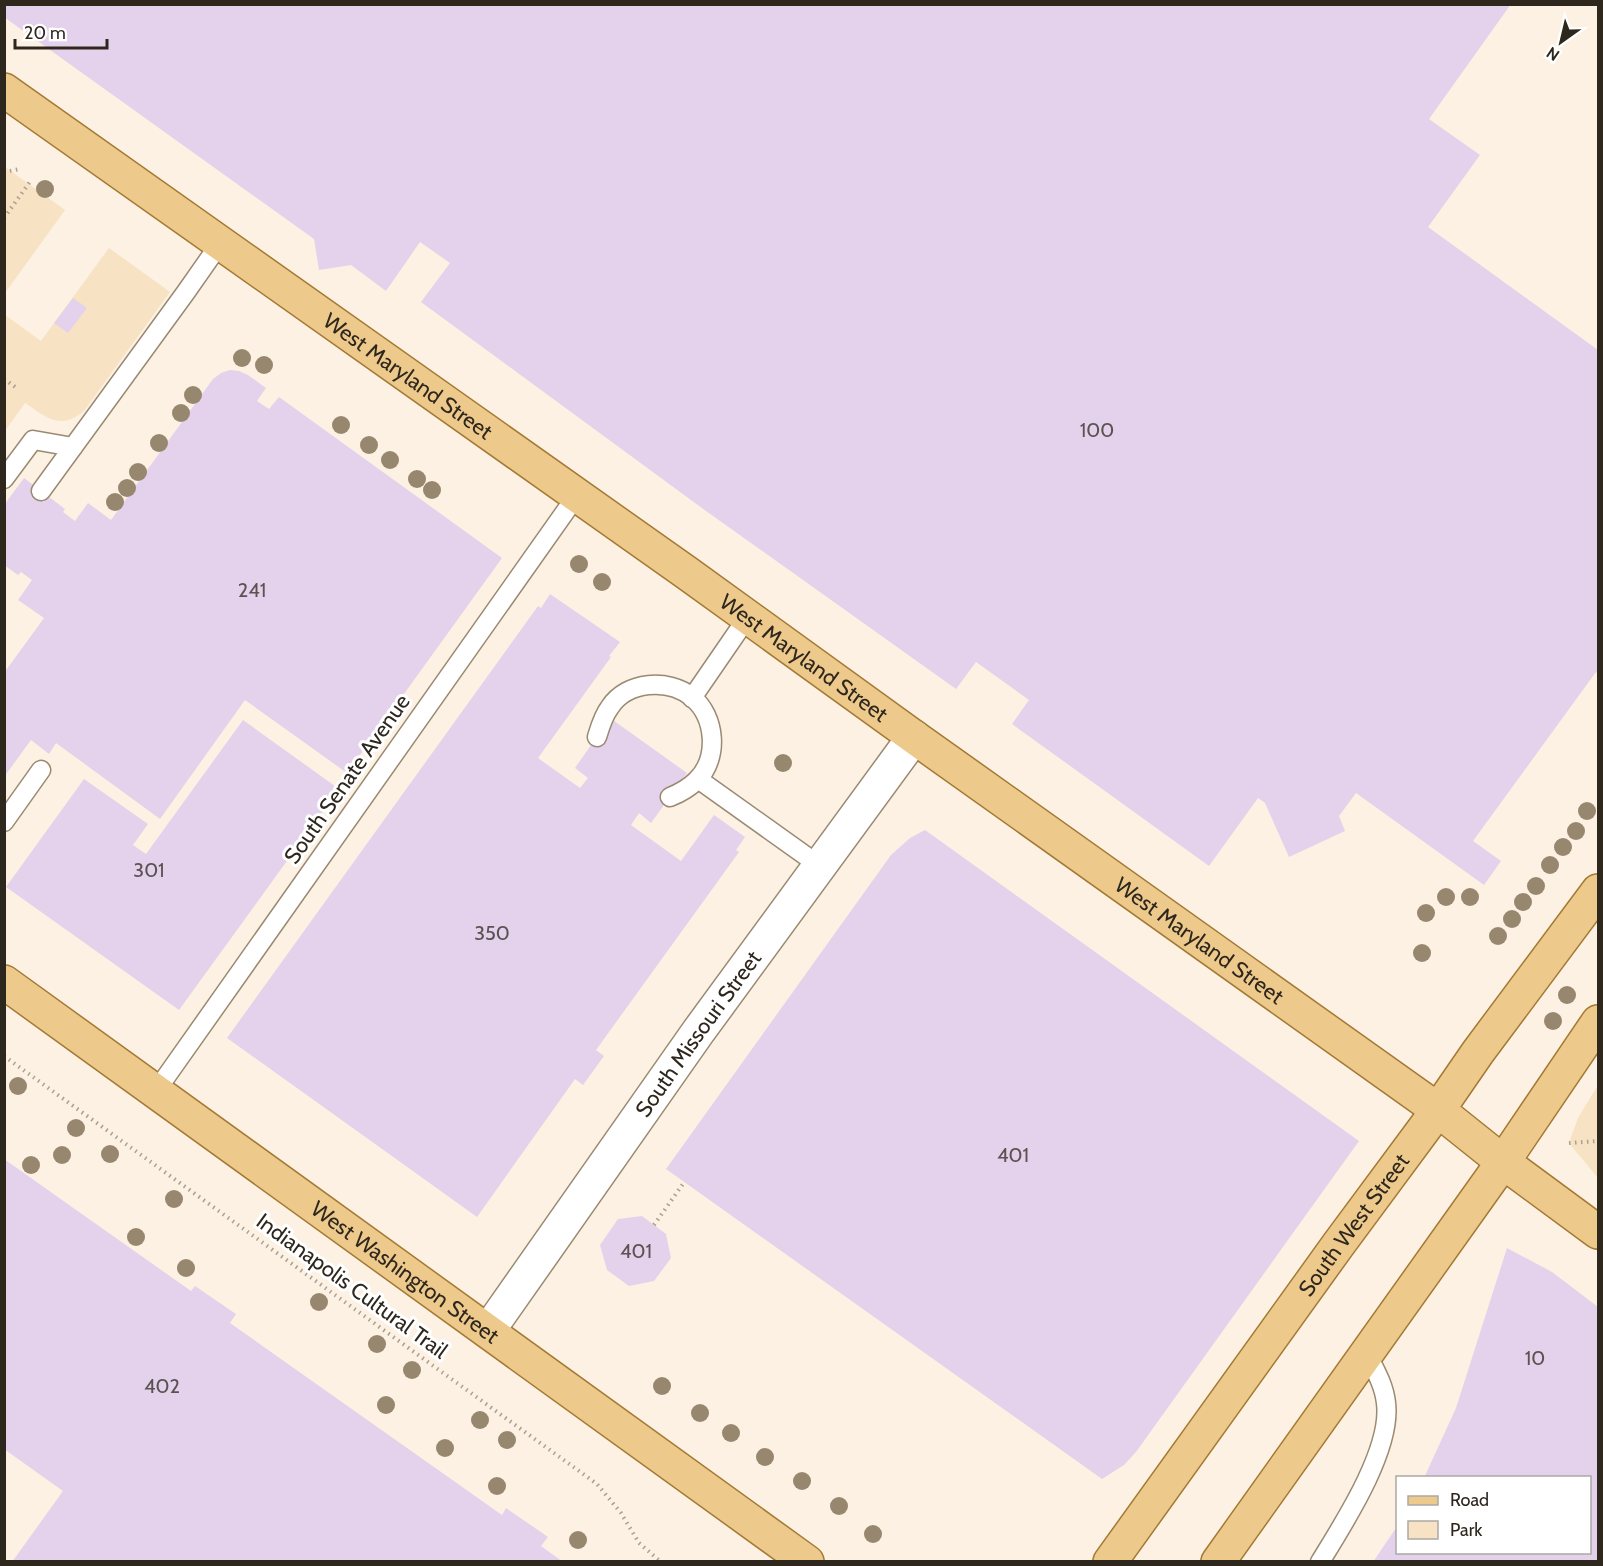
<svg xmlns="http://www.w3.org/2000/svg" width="1603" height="1566" font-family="Cabin,sans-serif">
	<rect width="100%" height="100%" fill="#fcf1e2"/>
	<g fill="#f7e2c4">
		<polygon points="5,167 65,210 5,293"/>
		<path d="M109 248 170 292 84 411C60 431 46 417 25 403L5 431V315L41 341Z"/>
		<polygon points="1598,1085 1598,1178 1569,1143 1578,1118"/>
	</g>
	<g fill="#e4d2ec">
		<polygon points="4,4 1511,4 1429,119 1480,155 1428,227 1598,350 1598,674 1596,672 1473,841 1501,861 1484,885 1356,793 1339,816 1345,831 1289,857 1265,803 1258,798 1209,866 1012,724 1029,700 976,662 956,689 706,511 421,302 450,263 420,242 386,291 351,265 319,270 314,239 4,17"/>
		<polygon points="73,298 87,308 68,333 54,323"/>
		<polygon points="230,370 239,371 248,375 266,388 257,401 269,409 279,397 502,558 347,773 245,700 160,819 56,743 49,754 31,740 4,777 4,673 44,618 18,600 32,580 21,572 18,575 4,565 4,505 24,478 65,509 63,512 75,521 88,503 111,520 213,379 221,373"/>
		<polygon points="550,594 620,642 609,656 611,657 538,758 580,788 588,778 575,768 610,718 687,773 651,823 639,813 631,825 681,861 714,815 745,837 736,850 739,852 596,1050 604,1056 583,1085 575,1079 477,1217 227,1038 538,606 541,608"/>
		<polygon points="243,720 339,789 179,1010 6,887 84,779 148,824 133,845 146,854"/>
		<polygon points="925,830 1359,1141 1136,1452 1124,1465 1102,1479 666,1169 891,855 910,838"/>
		<polygon points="4,1159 191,1291 195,1286 236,1314 230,1323 502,1515 506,1508 548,1537 541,1546 563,1562 12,1562 63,1491 4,1449"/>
		<polygon points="642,1216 666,1234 671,1258 654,1281 629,1286 607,1270 600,1245 618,1219"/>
		<polygon points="1507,1248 1552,1272 1598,1307 1598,1562 1373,1562 1398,1525 1398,1552 1590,1552 1590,1478 1424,1478 1456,1408"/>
	</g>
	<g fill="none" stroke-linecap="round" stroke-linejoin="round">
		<defs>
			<g id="service">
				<polyline points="4,479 33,440 73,447"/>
				<polyline points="41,491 186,292 221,242"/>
				<polyline points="692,698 747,618"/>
				<path d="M597 737C600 727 603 716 610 707 627 681 668 678 692 697 716 717 719 758 697 780 689 788 680 793 670 797"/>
				<polyline points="698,779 820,866"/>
				<polyline points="4,822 41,770"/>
				<polyline points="156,1091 577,495"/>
				<path d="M1320 1562C1344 1523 1392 1449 1386 1403 1384 1384 1374 1368 1366 1352"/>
			</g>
			<g id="minor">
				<path id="s1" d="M488 1331 698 1032 914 737"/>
			</g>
			<g id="primary">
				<path id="s2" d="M4 90 687 573 914 737 1438 1110 1503 1162 1598 1232"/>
				<path id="s3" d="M4 982 807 1562"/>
				<path id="s4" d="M1110 1562 1338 1245 1438 1110 1478 1052 1598 891"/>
				<polyline points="1218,1562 1503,1162 1598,1022"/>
			</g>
		</defs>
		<use href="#service" stroke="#9a8a72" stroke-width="21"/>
		<use href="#minor" stroke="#9a8a72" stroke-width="36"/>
		<use href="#primary" stroke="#a37934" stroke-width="36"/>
		<g stroke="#a9a093" stroke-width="4" stroke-dasharray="1.5 4.5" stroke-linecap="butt">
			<polyline points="4,172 20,169"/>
			<polyline points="4,218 32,179"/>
			<polyline points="4,379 18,389"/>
			<polyline points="4,1056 597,1484 621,1513 639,1543 661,1562"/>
			<polyline points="1569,1143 1598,1141"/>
			<polyline points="654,1225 685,1181"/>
		</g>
		<use href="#service" stroke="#fff" stroke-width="18"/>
		<use href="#minor" stroke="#fff" stroke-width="33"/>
		<use href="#primary" stroke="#eec98c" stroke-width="33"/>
	</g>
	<g fill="#97876e">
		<circle cx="45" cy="189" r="9"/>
		<circle cx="242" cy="358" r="9"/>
		<circle cx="264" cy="365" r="9"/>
		<circle cx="193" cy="395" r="9"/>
		<circle cx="181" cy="413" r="9"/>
		<circle cx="341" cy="425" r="9"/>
		<circle cx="159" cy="443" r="9"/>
		<circle cx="369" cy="445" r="9"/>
		<circle cx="390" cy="460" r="9"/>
		<circle cx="138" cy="472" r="9"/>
		<circle cx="417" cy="479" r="9"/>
		<circle cx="127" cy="488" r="9"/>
		<circle cx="432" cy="490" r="9"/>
		<circle cx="115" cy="502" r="9"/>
		<circle cx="579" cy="564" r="9"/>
		<circle cx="602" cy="582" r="9"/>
		<circle cx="783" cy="763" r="9"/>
		<circle cx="1587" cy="811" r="9"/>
		<circle cx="1576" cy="831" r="9"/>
		<circle cx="1563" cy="847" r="9"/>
		<circle cx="1550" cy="865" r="9"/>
		<circle cx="1536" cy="886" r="9"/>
		<circle cx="1446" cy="897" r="9"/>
		<circle cx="1470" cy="897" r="9"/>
		<circle cx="1523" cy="902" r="9"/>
		<circle cx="1426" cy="913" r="9"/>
		<circle cx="1512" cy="919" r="9"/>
		<circle cx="1498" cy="936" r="9"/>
		<circle cx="1422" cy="953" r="9"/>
		<circle cx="1567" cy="995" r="9"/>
		<circle cx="1553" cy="1021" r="9"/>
		<circle cx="18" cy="1086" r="9"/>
		<circle cx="76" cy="1128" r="9"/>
		<circle cx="110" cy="1154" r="9"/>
		<circle cx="62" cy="1155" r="9"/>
		<circle cx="31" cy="1165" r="9"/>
		<circle cx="174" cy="1199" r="9"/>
		<circle cx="136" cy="1237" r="9"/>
		<circle cx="186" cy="1268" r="9"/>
		<circle cx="319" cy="1302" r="9"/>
		<circle cx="377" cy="1344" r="9"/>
		<circle cx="412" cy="1370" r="9"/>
		<circle cx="662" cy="1386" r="9"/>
		<circle cx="386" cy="1405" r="9"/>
		<circle cx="700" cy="1413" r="9"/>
		<circle cx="480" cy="1420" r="9"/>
		<circle cx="731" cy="1433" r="9"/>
		<circle cx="507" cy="1440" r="9"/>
		<circle cx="445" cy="1448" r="9"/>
		<circle cx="765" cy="1457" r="9"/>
		<circle cx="802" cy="1481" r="9"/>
		<circle cx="497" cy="1486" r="9"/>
		<circle cx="839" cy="1506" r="9"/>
		<circle cx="873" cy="1534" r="9"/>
		<circle cx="578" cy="1540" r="9"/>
	</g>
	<g text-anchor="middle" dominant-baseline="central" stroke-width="6" stroke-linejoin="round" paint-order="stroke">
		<g font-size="20" fill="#5c5252">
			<text x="1097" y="430">100</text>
			<text x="252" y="590">241</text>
			<text x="149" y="870">301</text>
			<text x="492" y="933">350</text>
			<text x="1013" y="1155">401</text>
			<text x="636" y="1251">401</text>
			<text x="1535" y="1358">10</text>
			<text x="162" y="1386">402</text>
		</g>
		<g font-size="22" fill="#2e271e" stroke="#fff">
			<text stroke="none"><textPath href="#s2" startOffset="495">West Maryland Street</textPath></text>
			<text stroke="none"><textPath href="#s2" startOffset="981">West Maryland Street</textPath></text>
			<text transform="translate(347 779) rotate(-55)">South Senate Avenue</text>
			<text stroke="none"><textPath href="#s2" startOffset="1467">West Maryland Street</textPath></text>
			<text stroke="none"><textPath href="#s1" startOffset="364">South Missouri Street</textPath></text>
			<text stroke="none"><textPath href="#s4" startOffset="416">South West Street</textPath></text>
			<text stroke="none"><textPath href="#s3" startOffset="495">West Washington Street</textPath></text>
			<text transform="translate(352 1286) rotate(36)">Indianapolis Cultural Trail</text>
		</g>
	</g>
	<rect width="1603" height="1566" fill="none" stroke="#2e271e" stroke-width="12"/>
	<rect x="1396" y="1476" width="195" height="78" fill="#ffffff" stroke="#aba9a5" stroke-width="1.5"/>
	<rect x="1408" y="1496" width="30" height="9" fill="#eec98c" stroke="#aba9a5" stroke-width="1.5"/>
	<text x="1450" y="1506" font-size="18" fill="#2e271e">Road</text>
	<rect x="1408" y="1521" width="30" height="18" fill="#f7e2c4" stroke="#aba9a5" stroke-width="1.5"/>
	<text x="1450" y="1536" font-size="18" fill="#2e271e">Park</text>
	<g transform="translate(1561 42) rotate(214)" stroke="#ffffff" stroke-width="4.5" paint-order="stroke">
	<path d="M0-4.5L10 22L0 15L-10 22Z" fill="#2e271e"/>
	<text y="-9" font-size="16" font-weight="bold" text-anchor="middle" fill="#2e271e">N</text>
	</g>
	<path d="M15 39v9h92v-9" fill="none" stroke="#2e271e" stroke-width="3"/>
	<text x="24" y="39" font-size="18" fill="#2e271e" stroke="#ffffff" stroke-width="4.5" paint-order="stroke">20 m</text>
</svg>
